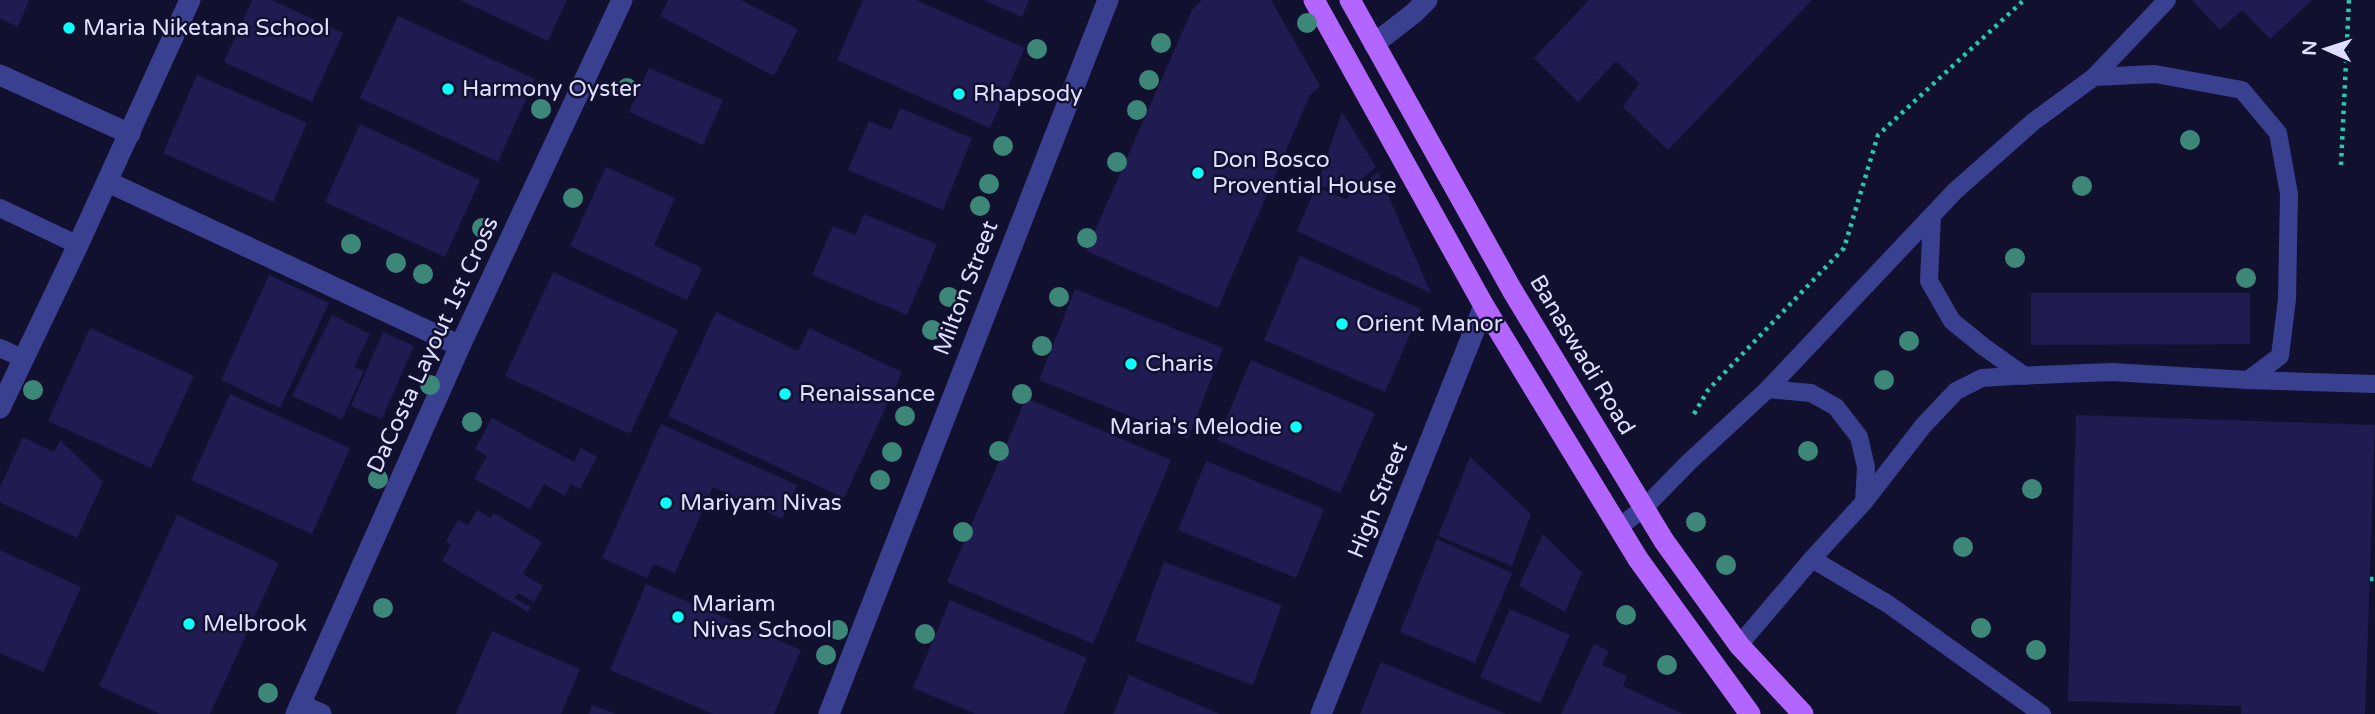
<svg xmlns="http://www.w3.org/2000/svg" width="2375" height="714" font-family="'Varela Round',sans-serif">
	<rect width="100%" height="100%" fill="#12102f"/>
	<g fill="#201b51">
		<polygon points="0,0 29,0 18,27 0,19"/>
		<polygon points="252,0 272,0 343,33 312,102 224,62"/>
		<polygon points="460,0 567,0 548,41"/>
		<polygon points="668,0 741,0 798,29 774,76 660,16"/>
		<polygon points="863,0 916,0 1025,48 990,128 837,60"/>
		<polygon points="983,0 1029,0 1022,17"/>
		<polygon points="1202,0 1271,0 1320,86 1310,95 1218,308 1086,251 1192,10"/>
		<polygon points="1589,0 1812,0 1668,150 1623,107 1639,83 1616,61 1578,102 1534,58"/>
		<polygon points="2192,0 2312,0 2270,39 2242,10 2220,30"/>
		<polygon points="398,16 535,79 498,162 360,98"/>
		<polygon points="649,68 723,100 703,145 629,112"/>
		<polygon points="197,75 307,123 273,202 163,153"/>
		<polygon points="900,108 972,138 943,210 848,170 869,121 891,130"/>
		<polygon points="1342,112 1376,167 1346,193 1317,185"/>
		<polygon points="360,124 480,180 445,257 325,202"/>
		<polygon points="606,167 675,198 654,245 702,268 687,300 570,246"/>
		<polygon points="1378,172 1431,293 1297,231 1316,187 1346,199"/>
		<polygon points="864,214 937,244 907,315 812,275 833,226 855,235"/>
		<polygon points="1300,256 1421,309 1385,392 1264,340"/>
		<polygon points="553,272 678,330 630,434 505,376"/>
		<polygon points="269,275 329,303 280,408 221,380"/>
		<polygon points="1075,289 1223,348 1188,439 1039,380"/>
		<polygon points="2031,293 2250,293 2250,344 2031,345"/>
		<polygon points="716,312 798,351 809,328 902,372 844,498 668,416"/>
		<polygon points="332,315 370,334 354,367 364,371 342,419 292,396"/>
		<polygon points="90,328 194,376 151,468 48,421"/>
		<polygon points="383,332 414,346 382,419 351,406"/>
		<polygon points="1251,360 1375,413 1340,493 1217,440"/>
		<polygon points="230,394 350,448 312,534 191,480"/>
		<polygon points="1026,398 1171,460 1093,644 947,582"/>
		<polygon points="2076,415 2375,425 2365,714 2241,714 2241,706 2068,701"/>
		<polygon points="492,418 574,462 581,448 597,457 580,489 571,484 565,496 544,484 530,509 474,479 487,456 475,449"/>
		<polygon points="661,424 797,485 782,519 713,487 675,573 654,564 647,578 602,558"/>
		<polygon points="23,437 54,452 60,440 103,482 77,538 0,502 0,487"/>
		<polygon points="1470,457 1531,514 1512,566 1438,536"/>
		<polygon points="1206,461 1324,509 1296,578 1178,530"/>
		<polygon points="477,510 491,518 494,513 542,542 523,574 543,586 534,602 518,593 514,598 531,607 528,612 442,561 451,545 446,541 458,520 468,525"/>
		<polygon points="177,515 279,563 210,714 160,714 99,686"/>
		<polygon points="1543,534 1582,573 1565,612 1519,586"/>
		<polygon points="1437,539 1512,573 1475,663 1400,632"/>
		<polygon points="0,550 81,587 43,672 0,653"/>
		<polygon points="1164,562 1282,605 1253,685 1135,641"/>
		<polygon points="646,584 801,650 774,714 713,714 610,670"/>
		<polygon points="950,600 1087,658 1064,714 976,714 913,688"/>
		<polygon points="1510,609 1570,635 1540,703 1480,677"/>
		<polygon points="492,631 580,669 561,714 456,714"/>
		<polygon points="1594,644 1609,651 1602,665 1627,676 1623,686 1683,714 1561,714"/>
		<polygon points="1381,662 1506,714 1360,714"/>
		<polygon points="1129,675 1220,714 1113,714"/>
		<polygon points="592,705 616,714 589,714"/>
	</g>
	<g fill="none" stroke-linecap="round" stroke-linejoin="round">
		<g stroke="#29c8ac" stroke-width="4.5" stroke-dasharray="3.5 5" stroke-linecap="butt">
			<polyline points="2341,165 2349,0"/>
			<polyline points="1694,414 1708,390 1844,248 1878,135 2024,0"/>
			<polyline points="2370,579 2375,579"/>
		</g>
		<g stroke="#394090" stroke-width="18">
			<polyline points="2094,77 2167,0"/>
			<polyline points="0,208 78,245"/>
			<polyline points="1932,216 1929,281 1952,321 1984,347 2025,376"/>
			<polyline points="0,348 24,359"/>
			<polyline points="2248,380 2375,384"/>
			<polyline points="1768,389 1811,393 1836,407 1859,437 1866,467 1864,502"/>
			<polyline points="1619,527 1644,508 1689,462 1768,389 1955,191 2033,122 2094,77 2155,74 2242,90 2278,133 2289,194 2287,299 2280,356 2248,380 2112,372 2013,376 1982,378 1956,391 1923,426 1864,502 1812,559 1739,645"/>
			<polyline points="1812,559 1888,604 2042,714"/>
		</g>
		<g stroke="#394090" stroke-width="21">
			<polyline points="1374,44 1414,13 1427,0"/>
			<polyline points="0,75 130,134"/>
			<polyline points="108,182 460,346"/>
			<polyline points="0,408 78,245 190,0"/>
			<polyline points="300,705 321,714"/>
			<polyline points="296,714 460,346 622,0"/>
			<polyline points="829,714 1108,0"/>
			<polyline points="1321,714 1484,306"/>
		</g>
		<g stroke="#b365ff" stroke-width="21">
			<polyline points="1314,0 1484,306 1538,395 1638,559 1750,714"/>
			<polyline points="1350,0 1512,290 1664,541 1739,645 1803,714"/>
		</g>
	</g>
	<g fill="#3d8779">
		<circle cx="1307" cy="23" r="10"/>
		<circle cx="1161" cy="43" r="10"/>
		<circle cx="1037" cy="49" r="10"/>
		<circle cx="1149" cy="80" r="10"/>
		<circle cx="627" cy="88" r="10"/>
		<circle cx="541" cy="109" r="10"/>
		<circle cx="1137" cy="110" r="10"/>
		<circle cx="2190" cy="140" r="10"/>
		<circle cx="1003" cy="146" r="10"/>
		<circle cx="1117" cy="162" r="10"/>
		<circle cx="989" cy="184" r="10"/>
		<circle cx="2082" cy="186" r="10"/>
		<circle cx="573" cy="198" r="10"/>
		<circle cx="980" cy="206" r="10"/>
		<circle cx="482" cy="228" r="10"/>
		<circle cx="1087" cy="238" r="10"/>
		<circle cx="351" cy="244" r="10"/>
		<circle cx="2015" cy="258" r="10"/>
		<circle cx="396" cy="263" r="10"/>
		<circle cx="423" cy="274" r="10"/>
		<circle cx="2246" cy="278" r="10"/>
		<circle cx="949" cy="297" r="10"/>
		<circle cx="1059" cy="297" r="10"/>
		<circle cx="932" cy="330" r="10"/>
		<circle cx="1909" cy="341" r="10"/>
		<circle cx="1042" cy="346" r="10"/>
		<circle cx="1884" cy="380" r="10"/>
		<circle cx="430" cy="385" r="10"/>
		<circle cx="33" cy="390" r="10"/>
		<circle cx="1022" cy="394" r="10"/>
		<circle cx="905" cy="416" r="10"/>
		<circle cx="472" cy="422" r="10"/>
		<circle cx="999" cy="451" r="10"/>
		<circle cx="1808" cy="451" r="10"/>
		<circle cx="892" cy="452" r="10"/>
		<circle cx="378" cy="479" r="10"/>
		<circle cx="880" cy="480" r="10"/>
		<circle cx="2032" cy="489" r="10"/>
		<circle cx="1696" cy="522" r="10"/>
		<circle cx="963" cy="532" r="10"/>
		<circle cx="1963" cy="547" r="10"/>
		<circle cx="1726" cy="565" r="10"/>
		<circle cx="383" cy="608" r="10"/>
		<circle cx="1626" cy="615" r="10"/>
		<circle cx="1981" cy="628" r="10"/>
		<circle cx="838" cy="630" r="10"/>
		<circle cx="925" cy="634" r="10"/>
		<circle cx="2036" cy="650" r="10"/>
		<circle cx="826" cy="655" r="10"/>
		<circle cx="1667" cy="665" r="10"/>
		<circle cx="268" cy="693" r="10"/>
	</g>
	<g fill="#0afffb" stroke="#12102f" stroke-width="2.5">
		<circle cx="69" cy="28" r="7"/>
		<circle cx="448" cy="89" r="7"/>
		<circle cx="959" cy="94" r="7"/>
		<circle cx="1198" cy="173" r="7"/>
		<circle cx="1342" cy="324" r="7"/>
		<circle cx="1131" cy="364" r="7"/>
		<circle cx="785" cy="394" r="7"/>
		<circle cx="1296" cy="427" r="7"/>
		<circle cx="666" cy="503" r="7"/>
		<circle cx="678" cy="617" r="7"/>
		<circle cx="189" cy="624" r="7"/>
	</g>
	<g text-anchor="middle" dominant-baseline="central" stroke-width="5" stroke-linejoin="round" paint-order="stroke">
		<g font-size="23" fill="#dedeff" stroke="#12102f" text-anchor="start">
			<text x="83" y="28">Maria Niketana School</text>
			<text x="462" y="89">Harmony Oyster</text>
			<text x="973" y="94">Rhapsody</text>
			<text x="1212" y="160">Don Bosco<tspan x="1212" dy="26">Provential House</tspan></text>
			<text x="1356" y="324">Orient Manor</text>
			<text x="1145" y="364">Charis</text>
			<text x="799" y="394">Renaissance</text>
			<text x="1282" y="427" text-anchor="end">Maria's Melodie</text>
			<text x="680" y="503">Mariyam Nivas</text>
			<text x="692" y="604">Mariam<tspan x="692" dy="26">Nivas School</tspan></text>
			<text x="203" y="624">Melbrook</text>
		</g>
		<g font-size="23" fill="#dedeff" stroke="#12102f">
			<text transform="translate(966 288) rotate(-69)">Milton Street</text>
			<text transform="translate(433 345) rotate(-65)">DaCosta Layout 1st Cross</text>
			<text transform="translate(1582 355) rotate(59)">Banaswadi Road</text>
			<text transform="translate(1378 500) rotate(-68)">High Street</text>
		</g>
	</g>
	<g transform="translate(2326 49) rotate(273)" stroke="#12102f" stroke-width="5" paint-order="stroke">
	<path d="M0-5L12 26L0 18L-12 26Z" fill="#dedeff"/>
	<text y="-10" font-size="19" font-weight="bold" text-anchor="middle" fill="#dedeff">N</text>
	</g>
</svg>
